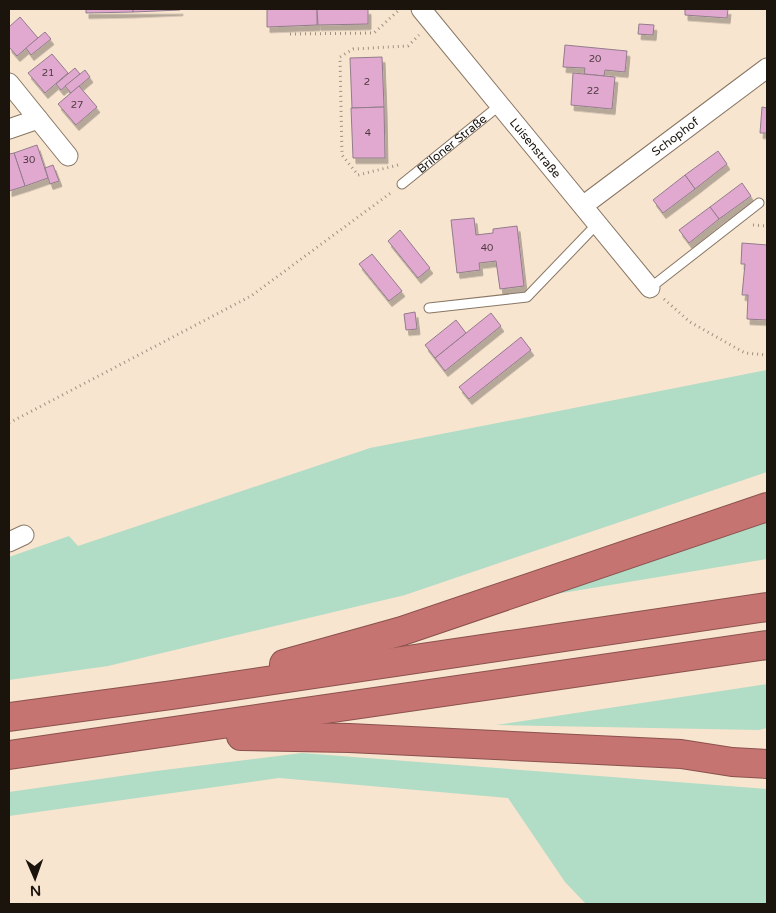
<svg xmlns="http://www.w3.org/2000/svg" width="776" height="913" font-family="'Varela Round',sans-serif">
	<defs>
		<filter id="shadow"><feDropShadow dx="3" dy="5.5" stdDeviation="0" flood-color="#0004"/></filter>
	</defs>
	<rect width="100%" height="100%" fill="#f8e5d0"/>
	<g fill="#b1dcc5">
		<polygon points="767,370 767,472 405,595 108,666 9,680 9,557 69,536 78,546 370,448"/>
		<polygon points="767,522 767,559 544,596 756,525"/>
		<polygon points="767,684 767,728 759,730 496,725"/>
		<polygon points="302,753 767,789 767,904 586,904 565,882 508,798 279,778 9,816 9,792 156,771"/>
	</g>
	<g fill="#e1a9cf" stroke="#927c8b" filter="url(#shadow)">
		<polygon points="86,9 133,9 133,12 86,13"/>
		<polygon points="133,9 180,9 180,10 133,12"/>
		<polygon points="267,9 317,9 317,25 267,27"/>
		<polygon points="317,9 368,9 368,24 318,25"/>
		<polygon points="685,9 728,9 727,18 685,15"/>
		<polygon points="20,17 38,38 17,56 9,47 9,27"/>
		<polygon points="639,24 654,25 653,35 638,34"/>
		<polygon points="45,32 51,39 31,55 26,48"/>
		<polygon points="565,45 627,51 625,72 605,70 604,76 584,74 585,68 563,67"/>
		<polygon points="52,54 68,73 45,93 28,73"/>
		<polygon points="382,57 384,107 352,108 350,58"/>
		<polygon points="75,68 80,74 61,90 56,84"/>
		<polygon points="85,70 90,77 71,93 65,86"/>
		<polygon points="573,73 615,77 612,109 571,105"/>
		<polygon points="79,86 97,107 76,125 58,104"/>
		<polygon points="384,107 385,158 353,158 351,108"/>
		<polygon points="762,107 767,108 767,133 760,133"/>
		<polygon points="37,145 48,178 25,186 14,153"/>
		<polygon points="718,151 727,164 695,189 685,175"/>
		<polygon points="14,153 25,186 9,191 9,154"/>
		<polygon points="53,165 59,181 50,184 45,168"/>
		<polygon points="685,175 695,189 663,213 653,200"/>
		<polygon points="742,183 751,196 719,219 710,207"/>
		<polygon points="710,207 719,219 689,243 679,230"/>
		<polygon points="474,218 476,235 493,233 493,229 517,226 524,286 500,289 496,261 479,263 480,270 457,273 451,220"/>
		<polygon points="400,230 430,268 418,278 388,241"/>
		<polygon points="742,243 767,245 767,320 747,319 748,295 742,295 745,264 741,264"/>
		<polygon points="372,254 402,291 389,301 359,264"/>
		<polygon points="415,312 417,329 406,330 404,314"/>
		<polygon points="491,313 501,326 445,371 435,358"/>
		<polygon points="456,320 466,333 435,358 425,345"/>
		<polygon points="521,337 531,350 469,399 459,387"/>
	</g>
	<g fill="none" stroke-linecap="round" stroke-linejoin="round">
		<defs>
			<g id="lane">
				<path id="s1" d="M402 184 500 105"/>
				<polyline points="650,288 759,203"/>
				<polyline points="429,308 527,297 598,223"/>
			</g>
			<g id="street">
				<path id="s2" d="M421 9 650 288"/>
				<polyline points="9,83 68,156"/>
				<polyline points="9,129 38,119"/>
				<path id="s3" d="M584 205 767 68"/>
				<polyline points="9,542 24,535"/>
			</g>
			<g id="highway">
				<polyline points="284,664 402,631 767,507"/>
				<polyline points="9,717 172,695 767,607"/>
				<polyline points="241,736 349,738 681,754 732,762 767,764"/>
				<polyline points="9,755 767,645"/>
			</g>
		</defs>
		<use href="#lane" stroke="#887764" stroke-width="11"/>
		<use href="#street" stroke="#887764" stroke-width="21"/>
		<use href="#highway" stroke="#8a524e" stroke-width="30"/>
		<g stroke="#9f9182" stroke-width="3" stroke-dasharray="1 4" stroke-linecap="butt">
			<polyline points="290,34 374,33 400,9"/>
			<polyline points="398,165 358,175 342,155 340,57 353,49 408,46 419,35"/>
			<polyline points="753,225 767,226"/>
			<polyline points="664,299 690,322 745,353 767,355"/>
			<polyline points="9,423 251,296 392,192"/>
		</g>
		<use href="#lane" stroke="#fff" stroke-width="9"/>
		<use href="#street" stroke="#fff" stroke-width="19"/>
		<use href="#highway" stroke="#c67471" stroke-width="28"/>
	</g>
	<g text-anchor="middle" dominant-baseline="central" stroke-width="4.5" stroke-linejoin="round" paint-order="stroke">
		<g font-size="10" fill="#4c393e">
			<text x="595" y="59">20</text>
			<text x="48" y="73">21</text>
			<text x="367" y="82">2</text>
			<text x="593" y="91">22</text>
			<text x="77" y="105">27</text>
			<text x="368" y="133">4</text>
			<text x="29" y="160">30</text>
			<text x="487" y="248">40</text>
		</g>
		<g font-size="12" fill="#1a140d" stroke="#f8e5d0">
			<text stroke="none"><textPath href="#s3" startOffset="114">Schophof</textPath></text>
			<text stroke="none"><textPath href="#s1" startOffset="64">Briloner Straße</textPath></text>
			<text stroke="none"><textPath href="#s2" startOffset="180">Luisenstraße</textPath></text>
		</g>
	</g>
	<rect width="776" height="913" fill="none" stroke="#1a140d" stroke-width="20"/>
	<g transform="translate(35 878) rotate(178)" stroke="#f8e5d0" stroke-width="4" paint-order="stroke">
	<path d="M0-4L9 19L0 12L-9 19Z" fill="#1a140d"/>
	<text y="-8" font-size="14" font-weight="bold" text-anchor="middle" fill="#1a140d">N</text>
	</g>
</svg>
